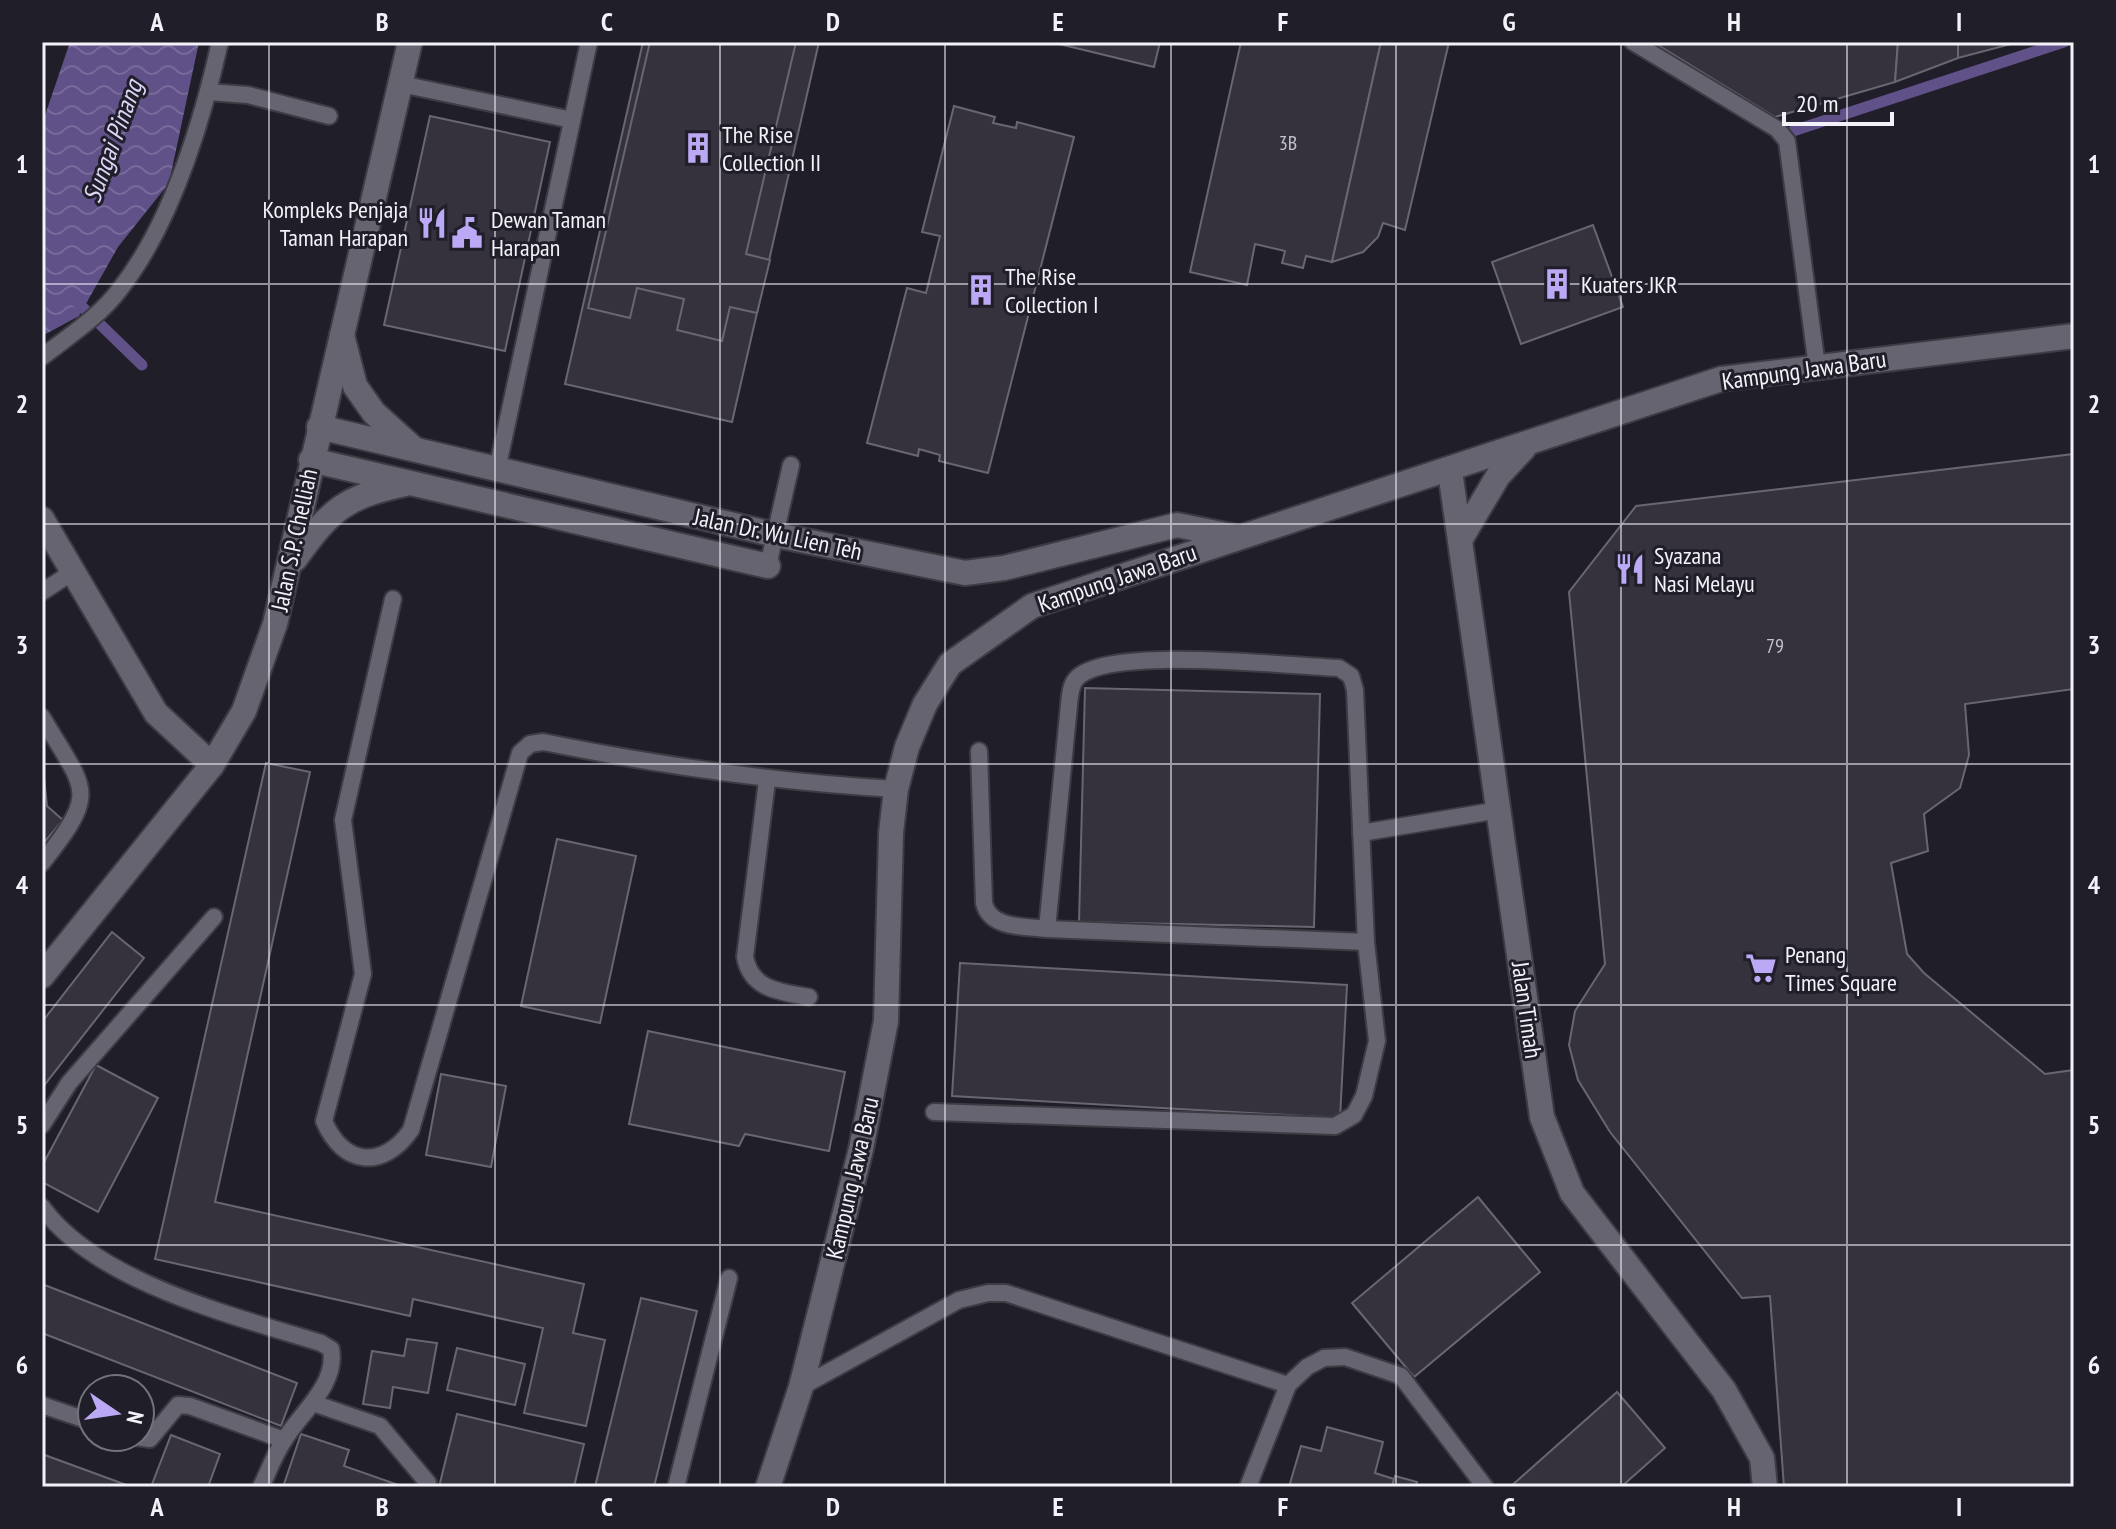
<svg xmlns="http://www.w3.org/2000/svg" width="2116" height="1529" font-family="'PT Sans Narrow',sans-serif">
	<defs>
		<pattern id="water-waves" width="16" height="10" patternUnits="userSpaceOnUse" patternTransform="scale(2)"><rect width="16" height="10" fill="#605189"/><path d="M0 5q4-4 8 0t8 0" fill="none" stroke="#776a9a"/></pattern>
	</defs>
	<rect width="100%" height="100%" fill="#201e28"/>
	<polygon fill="url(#water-waves)" points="70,42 199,42 169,183 118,247 79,316 42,336 42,124"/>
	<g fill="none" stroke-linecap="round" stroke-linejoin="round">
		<g stroke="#605189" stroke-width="11">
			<polyline points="1793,131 2064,42"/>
			<polyline points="73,298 142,365"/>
		</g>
	</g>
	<g fill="#35323d" stroke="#696672" stroke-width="2">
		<polygon points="643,42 819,42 732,422 565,384"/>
		<polygon points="650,42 796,42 746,254 770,260 757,313 730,307 722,341 677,330 684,299 637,288 630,318 588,308"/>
		<polygon points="1051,42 1160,42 1154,67"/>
		<polygon points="1241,42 1381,42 1332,262 1306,256 1303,268 1282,263 1285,251 1255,244 1247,285 1190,272"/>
		<polygon points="1381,42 1449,42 1405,230 1383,223 1378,237 1363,252 1332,262"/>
		<polygon points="1653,42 1898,42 1895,82 1775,117"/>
		<polygon points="1898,42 1958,42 1958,58 1895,82"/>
		<polygon points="1958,42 2011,42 2011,44 1958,58"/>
		<polygon points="954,106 995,117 993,123 1016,128 1017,122 1074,137 988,473 939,461 940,455 919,449 918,456 867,443 907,288 926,293 940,236 922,232"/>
		<polygon points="430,116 550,142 505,351 384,325"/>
		<polygon points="1593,225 1623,307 1521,344 1492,262"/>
		<polygon points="2074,454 2074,689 1965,704 1969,755 1960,788 1924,814 1928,851 1891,863 1907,954 1924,973 2045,1074 2074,1070 2074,1487 1784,1487 1770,1296 1742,1298 1610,1132 1578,1080 1569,1045 1575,1011 1605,964 1569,592 1636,506"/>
		<polygon points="1085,688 1320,694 1314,927 1079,922"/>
		<polygon points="42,757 47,806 63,820 42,845"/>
		<polygon points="266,763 310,772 215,1202 584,1284 573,1333 605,1340 586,1426 524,1413 543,1328 413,1299 410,1316 155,1259"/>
		<polygon points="557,839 636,856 600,1023 521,1006"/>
		<polygon points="112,932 144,958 42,1088 42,1022"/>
		<polygon points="960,963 1347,985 1340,1118 952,1096"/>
		<polygon points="648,1031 845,1072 829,1151 745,1134 739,1146 629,1124"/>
		<polygon points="96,1065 158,1098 98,1212 42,1182 42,1166"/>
		<polygon points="441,1074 506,1086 491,1167 426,1155"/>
		<polygon points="1478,1197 1540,1272 1414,1377 1352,1303"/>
		<polygon points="42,1284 297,1383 281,1426 42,1333"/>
		<polygon points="641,1298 697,1311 654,1487 595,1487"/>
		<polygon points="407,1339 437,1343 428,1393 393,1387 390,1408 363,1404 372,1351 404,1356"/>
		<polygon points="457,1348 525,1364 515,1405 447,1390"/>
		<polygon points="1617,1392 1665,1448 1621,1487 1510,1487"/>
		<polygon points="457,1414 584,1444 574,1487 439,1487"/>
		<polygon points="1327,1427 1383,1442 1375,1473 1394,1479 1392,1487 1289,1487 1301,1446 1321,1451"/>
		<polygon points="301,1434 349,1450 344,1466 404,1487 283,1487"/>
		<polygon points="171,1435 220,1454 208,1487 151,1487"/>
		<polygon points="42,1454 132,1487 42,1487"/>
		<polygon points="1395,1476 1417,1482 1416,1487 1392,1487"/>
	</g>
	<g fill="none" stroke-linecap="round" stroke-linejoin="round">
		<defs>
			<g id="service">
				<polyline points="1633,42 1777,129 1787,141 1817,367"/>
				<polyline points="401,84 572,120"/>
				<polyline points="209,92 248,95 329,116"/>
				<path d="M42 357C69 336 100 316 120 289 171 224 202 122 220 42"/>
				<polyline points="497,470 589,42"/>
				<polyline points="768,566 791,465"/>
				<polyline points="42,592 74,571"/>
				<path d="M393 599 343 820 363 974 324 1121C343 1166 383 1170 411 1130L520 753 530 744 543 742C662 766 774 782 896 789"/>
				<path d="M42 717C86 792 100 790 42 863"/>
				<path d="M979 751 984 903C990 929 1024 926 1047 929L1366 942"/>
				<path d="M767 781 745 957C751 990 781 992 809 997"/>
				<polyline points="1361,833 1499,810"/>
				<path d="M934 1112 1335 1126 1354 1115 1364 1096 1377 1041 1366 942 1355 690 1351 676 1339 668C1288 666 1113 646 1078 677 1070 684 1070 696 1069 705L1047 929"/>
				<polyline points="42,1125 69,1083 214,917"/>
				<path d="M42 1207C97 1283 235 1316 321 1343L331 1349C338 1385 299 1414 283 1442 274 1456 268 1472 261 1487"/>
				<polyline points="801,1387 959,1300 988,1293 1006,1293 1288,1385"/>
				<polyline points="313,1403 380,1426 428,1483"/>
				<polyline points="42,1405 92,1422"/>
				<polyline points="136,1437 150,1439 178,1405 190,1406 284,1440"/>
				<polyline points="676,1487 729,1278"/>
				<polyline points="1248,1487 1288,1385 1307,1367 1324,1358 1345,1357 1401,1376 1485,1487"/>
			</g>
			<g id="minor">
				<polyline points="1450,471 1542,1117 1572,1193 1724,1390 1762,1458 1765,1487"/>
				<polyline points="42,519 156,713 212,765"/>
			</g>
			<g id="tertiary">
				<polyline points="342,335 355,386 374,413 414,449"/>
				<polyline points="319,427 776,535 965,573 1004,568 1177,525 1236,537"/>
				<polyline points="311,460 768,566"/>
				<polyline points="1460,540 1498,476 1524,448"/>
				<path d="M295 559C331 509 345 497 405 484"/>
				<polyline points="42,976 212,765 244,711 275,624 410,42"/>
				<polyline points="768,1487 801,1387 861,1149 886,1021 891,833 896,789 907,747 925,704 950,664 1032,606 1721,379 2074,336"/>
			</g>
		</defs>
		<use href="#service" stroke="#3d3b44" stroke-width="20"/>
		<use href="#minor" stroke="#3d3b44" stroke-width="28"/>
		<use href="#tertiary" stroke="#3d3b44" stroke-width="28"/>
		<use href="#service" stroke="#666470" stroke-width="16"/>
		<use href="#minor" stroke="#666470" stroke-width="24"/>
		<use href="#tertiary" stroke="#666470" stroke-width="24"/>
	</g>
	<path fill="none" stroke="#f3f2f9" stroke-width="2" stroke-opacity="0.55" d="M269 42V1487M495 42V1487M720 42V1487M945 42V1487M1171 42V1487M1396 42V1487M1621 42V1487M1847 42V1487M42 284H2074M42 524H2074M42 764H2074M42 1005H2074M42 1245H2074"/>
	<defs>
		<symbol id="building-bare" viewBox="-9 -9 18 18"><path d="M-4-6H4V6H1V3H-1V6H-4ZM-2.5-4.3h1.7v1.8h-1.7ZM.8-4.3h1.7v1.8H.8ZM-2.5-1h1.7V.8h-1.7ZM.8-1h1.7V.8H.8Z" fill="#bca9f5" stroke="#201e28" stroke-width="2.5" paint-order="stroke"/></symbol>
		<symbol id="restaurant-bare" viewBox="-9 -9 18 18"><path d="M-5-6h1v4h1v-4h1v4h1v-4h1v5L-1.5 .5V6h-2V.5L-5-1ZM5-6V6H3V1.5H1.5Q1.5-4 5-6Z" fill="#bca9f5" stroke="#201e28" stroke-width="2.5" paint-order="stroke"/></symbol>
		<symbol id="civic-bare" viewBox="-9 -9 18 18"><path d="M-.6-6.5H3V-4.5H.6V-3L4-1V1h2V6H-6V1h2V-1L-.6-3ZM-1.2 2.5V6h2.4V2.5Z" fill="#bca9f5" stroke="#201e28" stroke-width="2.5" paint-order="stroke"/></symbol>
		<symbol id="supermarket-bare" viewBox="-9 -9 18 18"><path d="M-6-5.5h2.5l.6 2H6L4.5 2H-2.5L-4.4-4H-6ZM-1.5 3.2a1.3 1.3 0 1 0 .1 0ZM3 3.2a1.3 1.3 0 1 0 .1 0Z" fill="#bca9f5" stroke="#201e28" stroke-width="2.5" paint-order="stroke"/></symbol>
	</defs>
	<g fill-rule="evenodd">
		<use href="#building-bare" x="676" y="126" width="44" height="44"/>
		<use href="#restaurant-bare" x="410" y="201" width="44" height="44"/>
		<use href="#civic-bare" x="445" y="211" width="44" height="44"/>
		<use href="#building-bare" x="1535" y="262" width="44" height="44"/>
		<use href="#building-bare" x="959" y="268" width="44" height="44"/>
		<use href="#restaurant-bare" x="1608" y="547" width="44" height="44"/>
		<use href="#supermarket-bare" x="1739" y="946" width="44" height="44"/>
	</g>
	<g text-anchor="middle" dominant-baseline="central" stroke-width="6" stroke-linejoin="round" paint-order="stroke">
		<g font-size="20" fill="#c4c2ca">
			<text x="1288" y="143">3B</text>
			<text x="1775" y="646">79</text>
		</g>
		<g font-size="24" fill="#f3f2f9" stroke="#201e28" text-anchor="start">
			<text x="722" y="134">The Rise<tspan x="722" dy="28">Collection II</tspan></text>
			<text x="408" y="209" text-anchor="end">Kompleks Penjaja<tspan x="408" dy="28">Taman Harapan</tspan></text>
			<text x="491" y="219">Dewan Taman<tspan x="491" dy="28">Harapan</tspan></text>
			<text x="1005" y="276">The Rise<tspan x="1005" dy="28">Collection I</tspan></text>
			<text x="1581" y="284">Kuaters JKR</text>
			<text x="1654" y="555">Syazana<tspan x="1654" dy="28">Nasi Melayu</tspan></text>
			<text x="1785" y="954">Penang<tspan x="1785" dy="28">Times Square</tspan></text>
		</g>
		<g font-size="24" fill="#f3f2f9" stroke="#201e28">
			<text transform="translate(1804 370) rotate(-8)">Kampung Jawa Baru</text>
			<text transform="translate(778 534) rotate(12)">Jalan Dr. Wu Lien Teh</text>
			<text transform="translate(294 540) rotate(-78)">Jalan S.P. Chelliah</text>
			<text transform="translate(1117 578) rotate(-19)">Kampung Jawa Baru</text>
			<text transform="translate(1527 1010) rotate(82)">Jalan Timah</text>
			<text transform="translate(852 1178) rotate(-77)">Kampung Jawa Baru</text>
		</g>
		<g font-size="26" font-style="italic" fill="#ddd5f8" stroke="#201e28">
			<text transform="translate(112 141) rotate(-70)">Sungai Pinang</text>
		</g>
	</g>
	<rect width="2116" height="1529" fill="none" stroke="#201e28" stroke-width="88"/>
	<g transform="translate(116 1413) rotate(103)"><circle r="38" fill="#201e28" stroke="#74737c" stroke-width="2"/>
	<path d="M0-6L14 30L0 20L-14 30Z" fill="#bca9f5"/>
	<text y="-12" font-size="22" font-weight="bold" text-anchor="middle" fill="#f3f2f9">N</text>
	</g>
	<path d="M1784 112v12h108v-12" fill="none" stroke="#f3f2f9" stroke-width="4"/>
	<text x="1796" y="112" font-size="24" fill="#f3f2f9" stroke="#201e28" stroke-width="6" paint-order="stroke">20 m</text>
	<rect x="44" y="44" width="2028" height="1441" fill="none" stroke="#f3f2f9" stroke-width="3"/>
	<g font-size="26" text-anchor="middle" font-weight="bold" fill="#f3f2f9">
		<text x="157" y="31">A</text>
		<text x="382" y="31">B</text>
		<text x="607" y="31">C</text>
		<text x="833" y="31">D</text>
		<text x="1058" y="31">E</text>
		<text x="1283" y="31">F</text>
		<text x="1509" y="31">G</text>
		<text x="1734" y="31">H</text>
		<text x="1959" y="31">I</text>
		<text x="22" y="173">1</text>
		<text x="2094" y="173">1</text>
		<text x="22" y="413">2</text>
		<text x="2094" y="413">2</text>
		<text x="22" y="654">3</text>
		<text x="2094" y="654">3</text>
		<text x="22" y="894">4</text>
		<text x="2094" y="894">4</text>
		<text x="22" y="1134">5</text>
		<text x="2094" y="1134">5</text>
		<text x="22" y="1374">6</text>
		<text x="2094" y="1374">6</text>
		<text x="157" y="1516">A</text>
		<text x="382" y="1516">B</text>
		<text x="607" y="1516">C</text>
		<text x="833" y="1516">D</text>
		<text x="1058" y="1516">E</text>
		<text x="1283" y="1516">F</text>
		<text x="1509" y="1516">G</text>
		<text x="1734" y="1516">H</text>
		<text x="1959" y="1516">I</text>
	</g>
</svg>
